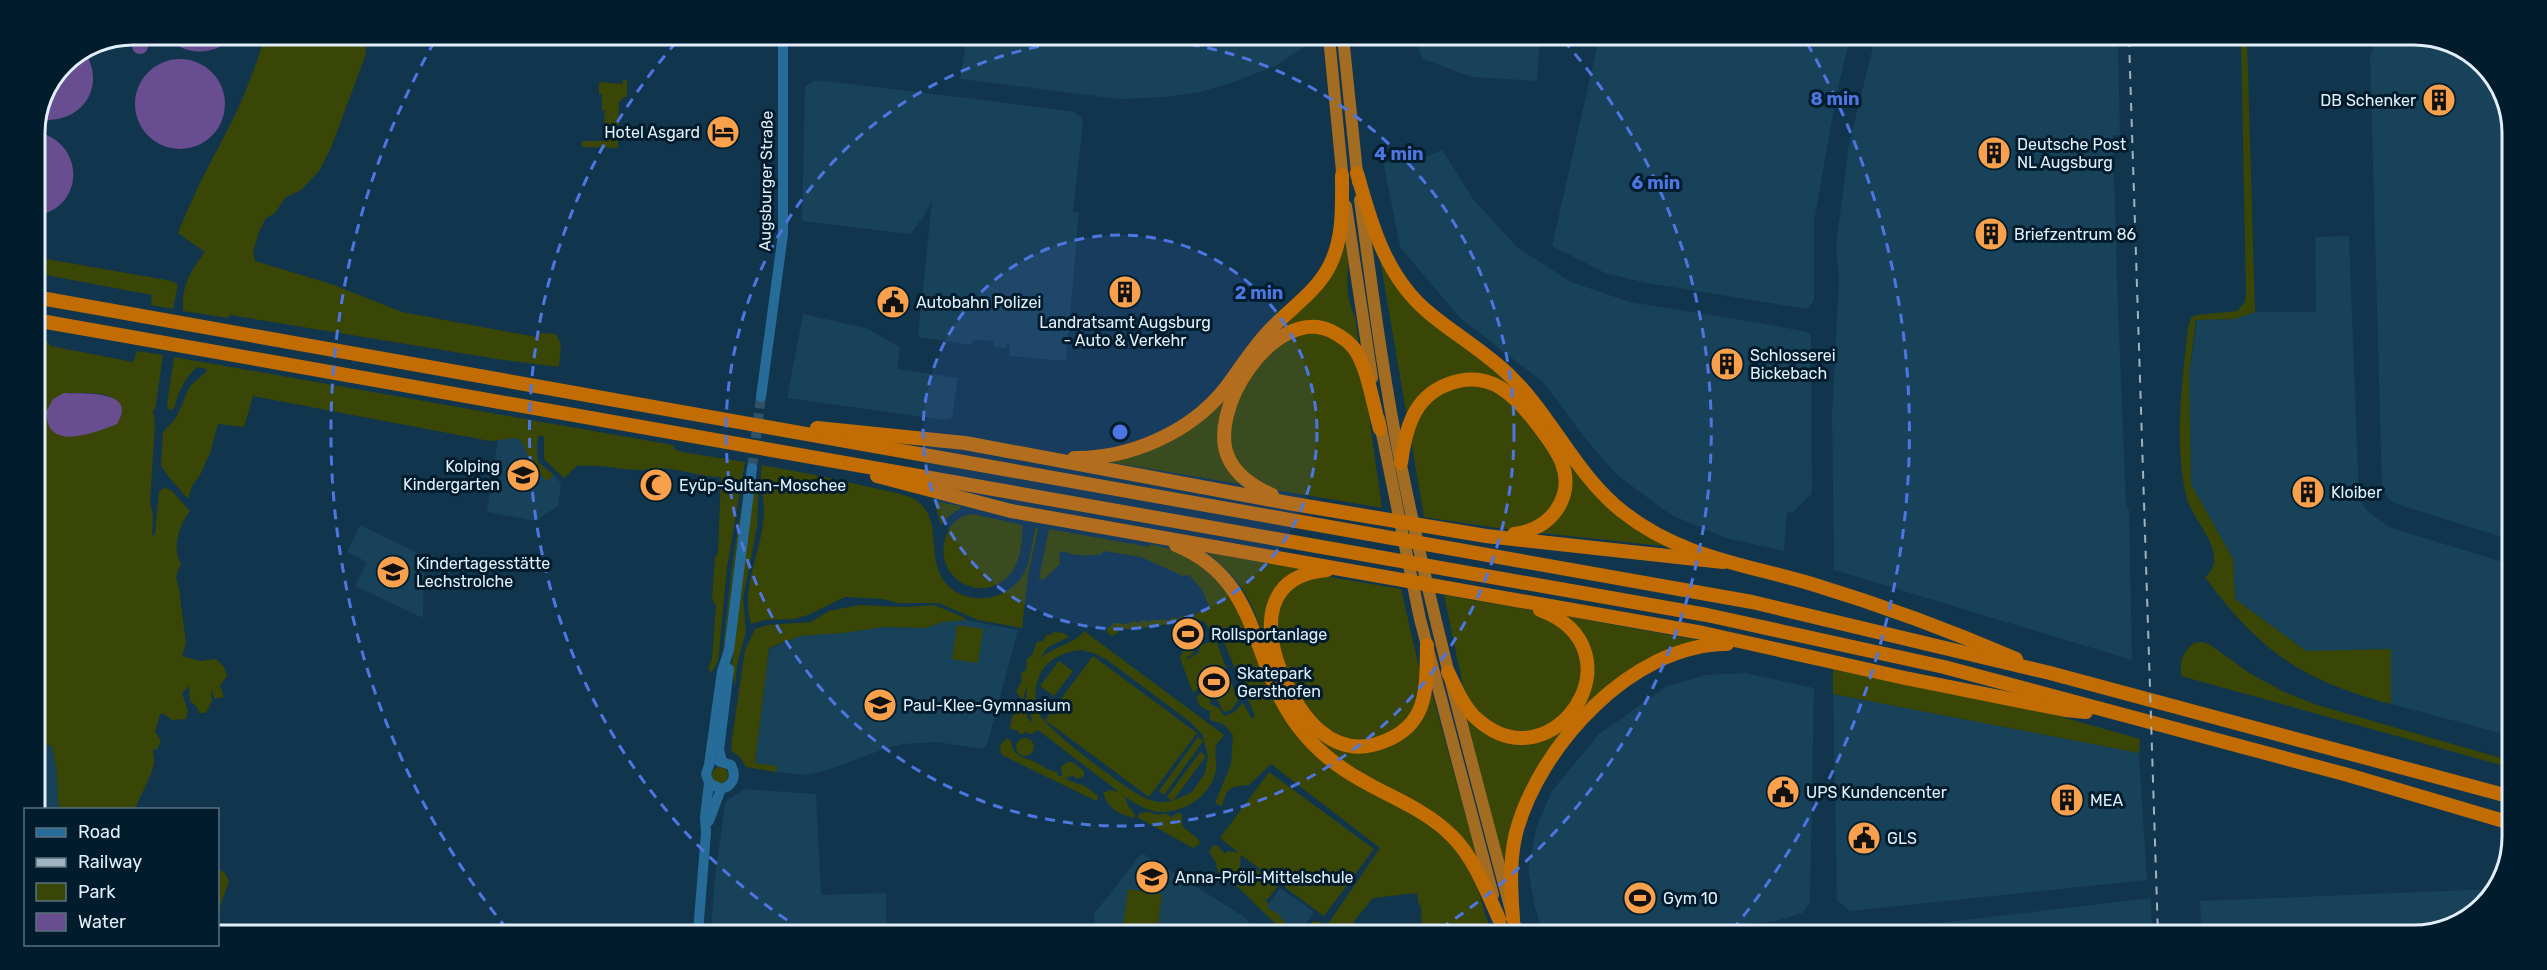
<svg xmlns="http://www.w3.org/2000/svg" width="2547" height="970" font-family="Rubik,sans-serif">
	<rect width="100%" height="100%" fill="#11354c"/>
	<g fill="#18415a">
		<polygon points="967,36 1304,37 1304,47 1277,65 1234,82 1200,92 1166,97 1119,99 960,79"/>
		<polygon points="1413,37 1540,38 1537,81 1472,77 1423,59"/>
		<polygon points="1599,38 1850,38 1836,97 1814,222 1814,300 1808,309 1647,283 1605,273 1552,246"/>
		<polygon points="1875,39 2118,39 2120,135 2113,135 2117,279 2126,505 2129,510 2132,660 1834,570 1832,413 1839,280 1836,246 1849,144"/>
		<polygon points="2446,40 2492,73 2512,126 2509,539 2396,504 2388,499 2382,489 2370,57 2374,47 2383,41"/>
		<polygon points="816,80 976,99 1074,112 1081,117 1083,123 1073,212 1079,213 1066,361 1009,356 1010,343 1007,343 1006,348 994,347 995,341 973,340 972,345 918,337 932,200 925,215 910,234 802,221 805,86"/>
		<polygon points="1442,150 1473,199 1518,248 1571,282 1630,302 1766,324 1807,332 1811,336 1812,493 1793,512 1787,513 1784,551 1726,538 1671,515 1617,475 1584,437 1544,383 1460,318 1400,247 1383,162 1423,158"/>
		<polygon points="2349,236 2359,496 2366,510 2389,527 2509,564 2508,735 2391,704 2391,649 2306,651 2235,599 2233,559 2191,484 2189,374 2197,320 2235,319 2255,312 2316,312 2315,237"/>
		<polygon points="803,314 866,328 900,347 897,369 958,378 952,418 945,420 787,398"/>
		<polygon points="499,431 538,438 538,462 556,477 561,484 558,506 536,521 487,512"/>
		<polygon points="360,525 424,556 423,618 355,586 367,562 347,552"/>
		<polygon points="966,620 1018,630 987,745 983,749 937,742 904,744 887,748 828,770 806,775 776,772 777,766 755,763 769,649 800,636 843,633 884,627 926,628 942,622"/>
		<polygon points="1745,673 1814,688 1810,903 1802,913 1776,921 1672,933 1543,933 1535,908 1528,869 1537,825 1552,791 1599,734 1667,686 1706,675"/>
		<polygon points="1833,694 2139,753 2147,880 1850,911 1837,900"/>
		<polygon points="35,743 52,746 56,766 59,809 35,809"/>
		<polygon points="744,789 816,794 821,895 886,893 886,932 711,932 714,885 725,804 728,800"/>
		<polygon points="1142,853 1243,916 1258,933 1095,932 1094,914"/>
		<polygon points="1280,888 1314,912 1300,933 1289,933 1265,909"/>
		<polygon points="2493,889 2474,915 2414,935 2198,935 2201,931 2200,901"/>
		<polygon points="2151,898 2152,935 1843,934 1847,934"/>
	</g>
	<g fill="#3a4606" fill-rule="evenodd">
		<path d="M266 35H368L365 40 366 54 331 148 319 171 301 190 286 197 275 213 266 218 259 232 253 252 255 261 331 284 402 312 536 337 541 333 556 334 561 344 559 367 497 359 230 315 228 318 183 311C181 287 191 269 205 252L178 233C193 194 213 158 232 121 246 93 256 64 266 35Z"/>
		<path d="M2241 39H2247L2255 312 2235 319 2196 320 2189 374 2191 484 2233 559 2235 599 2306 651 2391 649V704C2302 680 2260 652 2205 577 2232 555 2192 521 2186 496 2174 441 2182 384 2188 328L2191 318 2196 315 2237 311 2245 302 2246 294Z"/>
		<polygon points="623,80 627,80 627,97 623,97 622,100 619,101 618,148 582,147 582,141 603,141 605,111 602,110 602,94 599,94 599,82 622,84"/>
		<path d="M1343 236C1345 245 1348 256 1348 265 1347 284 1346 298 1355 317L1382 508 1104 461 1168 440 1316 295Z"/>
		<polygon points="35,257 172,281 178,285 173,309 151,305 152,295 35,273"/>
		<polygon points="1380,259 1393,283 1420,314 1508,379 1571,457 1672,547 1511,530 1424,517"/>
		<path d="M35 334 41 335 51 346 133 362 137 351 163 355 155 410H153L155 425 150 503 153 515 152 536 155 534 159 491 164 488 171 490 190 511C180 523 171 548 181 563L176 577 179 589 186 643 182 656 200 661 216 659 224 667 227 676 220 686 224 697 215 699 211 689 212 701 206 713H199L197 707 190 701 189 686 182 693 188 711 186 719 172 720 164 714H160L155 732 161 741 157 749 153 750C153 754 155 760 154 764 150 780 141 793 135 809H59L56 766 52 746 35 743ZM64 393C85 394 126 387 120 419Z"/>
		<path d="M174 357 673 445 674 449 682 452 745 462 727 567 718 661 711 673 708 668 712 659 716 605 712 599 715 557 718 553 721 477C702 477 688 471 670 469 659 467 649 470 637 470 616 469 599 464 577 466L564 478 544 459V437L539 435 536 445 538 462 553 474 552 477 546 481 530 461 523 443 517 438 490 441 253 396 244 427 218 424 210 453 200 475 192 486 188 499 167 475 161 465 163 432 176 418 190 386 207 371 206 369 197 367C185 378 178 392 174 409L169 410 167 404Z"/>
		<path d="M762 465C802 472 839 480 878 489 890 492 907 494 917 501 943 520 926 556 944 581 964 608 1009 602 1024 573 1031 560 1032 543 1035 528L1038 529 1028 575 1022 628 978 620 939 603H898L883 599 845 597 808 615 794 619 765 620 751 624C740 587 763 550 764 512 764 497 759 481 762 465Z"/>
		<polygon points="755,479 758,495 757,527 743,598 746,632 737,665 735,687 732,663"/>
		<polygon points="745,482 723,656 722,657 732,567"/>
		<polygon points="934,501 959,506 961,508 949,516 941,525"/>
		<path d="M972 514 1022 525C1027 621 923 594 947 533 951 523 961 515 972 514Z"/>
		<path d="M1049 529 1149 547 1150 544 1178 551 1224 581 1291 725 1452 842 1476 883 1491 933 1422 932 1421 905H1419L1417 893 1373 898 1354 921V933H1304L1313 921 1328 924 1380 848 1271 764 1249 785C1228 787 1228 787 1222 806L1215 803 1231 764 1233 735 1223 724 1210 720V711C1203 708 1197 706 1197 697L1201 692 1199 687 1193 693 1180 658 1184 648 1186 650 1195 647 1193 654 1186 658 1188 659 1198 653 1200 645 1216 640 1238 701 1231 710 1224 712 1211 689 1205 691 1210 698V704L1219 708 1224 716 1233 713 1243 703 1252 719 1255 716 1221 635 1210 630 1204 621 1197 620 1143 628 1137 627 1133 629H1119L1117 634 1111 636 1106 630 1114 623 1127 624 1134 621 1139 623 1142 620 1148 622 1151 620H1169L1172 617 1176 619C1183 614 1198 615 1210 608L1202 590 1189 575 1183 576 1141 557 1104 551 1099 556 1098 554C1088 556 1072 556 1064 551L1059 553 1060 564 1043 580 1039 579Z"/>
		<path d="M1208 553 1302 569 1288 577 1267 651C1255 605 1245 584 1208 553Z"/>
		<polygon points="1318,575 1401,589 1420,672 1420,693 1407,722 1390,735 1369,742 1348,741 1331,734 1314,719 1291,686 1274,628 1281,597 1286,590"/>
		<polygon points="1444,595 1547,613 1565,624 1585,660 1578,700 1547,728 1526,732 1505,729 1487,720 1472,705 1463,686"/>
		<polygon points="859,605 906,607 934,605 963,617 966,620 942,622 926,628 884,627 843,633 800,636 769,648 755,763 777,766 776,772 746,767 739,756 732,752 731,746 745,650 755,629 767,625 811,622 829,611"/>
		<polygon points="1565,616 1702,641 1650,660 1549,755 1508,878 1464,708 1521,742 1580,711 1589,692 1592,668 1587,646 1581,633"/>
		<path d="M1195 623C1204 624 1208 631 1202 639L1182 645 1174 642 1171 637 1174 629Z"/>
		<polygon points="957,625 983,629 978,663 952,659"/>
		<path d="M1084 631 1224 735C1222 738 1217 743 1216 746 1214 754 1218 764 1215 774 1208 799 1179 816 1153 811 1142 808 1133 802 1124 796L1129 807 1135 815 1134 818C1116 813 1109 809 1103 793L1110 790 1119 792 1038 730 1031 734 1026 732 1021 735 1017 730 1010 729 1012 716 1015 714 1014 708 1018 703 1026 708 1027 717 1033 723 1026 702 1027 684 1023 699 1020 697 1016 691 1022 681 1021 673 1026 670 1027 659 1032 655 1037 642 1043 641 1047 634 1051 635 1054 632 1064 633 1069 637 1048 647 1039 660C1053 645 1073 646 1084 631ZM1080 650 1093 653 1106 659 1190 722 1202 734 1208 756 1205 773 1192 792 1173 801 1206 756 1200 752 1167 797 1172 801C1163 803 1154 802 1145 798 1126 789 1046 730 1038 712 1033 699 1035 685 1041 672 1050 658 1064 652 1080 650Z"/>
		<path d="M2202 642 2209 644 2251 674 2284 692 2317 705 2508 760V767L2181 676C2180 661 2182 652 2194 643Z"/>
		<polygon points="1093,656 1197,733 1149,797 1045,720"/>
		<polygon points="1059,661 1073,671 1054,696 1040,686"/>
		<polygon points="1833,668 1935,691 2044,712 2140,739 2139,753 1833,694"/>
		<polygon points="1432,693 1479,864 1456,832 1426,807 1362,775 1334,756 1311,733 1329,743 1395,743 1410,733 1422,718"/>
		<polygon points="1198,737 1203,741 1164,795 1159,791"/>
		<path d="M1007 738 1011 741C1013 757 1023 757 1035 762 1044 766 1047 771 1057 772L1058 776H1062L1061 767 1067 762H1072L1084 771V776L1077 779 1074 776 1067 777V780L1085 786 1098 796 1097 800H1094L1004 756 1001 754 1000 745Z"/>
		<circle cx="1025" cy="747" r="9"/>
		<circle cx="720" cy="775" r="8"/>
		<path d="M1269 772 1374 849 1324 916 1241 855 1239 879 1246 883 1256 869 1278 886 1267 900 1262 897 1268 903V909C1281 913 1280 917 1287 926L1292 928 1295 933H1286L1282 930 1237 886 1218 872 1216 863 1209 851 1213 846 1217 845 1225 854 1228 851 1239 853 1220 838Z"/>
		<polygon points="1149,812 1157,815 1165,813 1171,817 1177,813 1182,814 1182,826 1199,840 1200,844 1193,848 1137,817 1140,813"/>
		<polygon points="218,869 224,872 229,881 218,912"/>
		<polygon points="1128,889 1162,894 1157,933 1122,933"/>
	</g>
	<g fill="#684d91">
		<path d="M164 35H235C215 57 185 57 164 35Z"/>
		<circle cx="140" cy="46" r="8"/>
		<path d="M86 54C107 90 78 126 38 119L64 63Z"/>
		<circle cx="180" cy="104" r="45"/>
		<path d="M35 131C86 142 86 208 35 216Z"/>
		<path d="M64 393C82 394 139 389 117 424 101 430 59 448 49 426 47 422 47 416 46 412L53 399Z"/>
	</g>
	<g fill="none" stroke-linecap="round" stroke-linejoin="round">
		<polyline stroke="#305166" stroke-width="10" stroke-dasharray="10 5" stroke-linecap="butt" points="752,468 761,397"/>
		<g stroke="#276c98" stroke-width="10">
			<polyline points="761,397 783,234 783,36"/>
			<polyline points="722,761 719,750 729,669"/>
			<path d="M709 783 721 789C733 786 737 776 731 765L718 761"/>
			<polyline points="709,821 721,789"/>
			<polyline points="698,932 706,833 705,817 709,783 706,774 709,765 722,671 729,650 752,468"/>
		</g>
		<g stroke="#a26d22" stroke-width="12">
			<polyline points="1329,37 1343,182"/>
			<polyline points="1343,37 1358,182"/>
			<path d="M1360 200C1372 288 1383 377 1401 465 1433 623 1476 778 1517 933"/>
			<polyline points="1346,206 1372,378"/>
			<polyline points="1379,419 1420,619 1493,895"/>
			<polyline points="1497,912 1503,933"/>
		</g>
		<g stroke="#c16d04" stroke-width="14">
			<path d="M1357 173C1371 224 1386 277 1428 312 1455 335 1488 353 1513 379 1553 419 1577 476 1623 512 1680 557 1744 564 1812 584 1881 605 1949 630 2016 659"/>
			<polyline points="35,297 1752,602 2050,673 2508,796"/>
			<polyline points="35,320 1707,615 1944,667 2348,775 2507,822"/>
			<polyline points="817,428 965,443 1288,503 1486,536 1723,562"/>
			<path d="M1074 458C1129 459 1189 433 1224 390 1239 371 1251 350 1268 332 1289 309 1316 293 1330 265 1344 236 1342 206 1342 175"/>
			<path d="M1401 463C1405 431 1413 398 1446 385 1490 367 1516 396 1540 428 1548 439 1557 450 1562 463 1575 498 1550 530 1514 534"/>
			<polyline points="877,476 1011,511 1703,633 1905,678 2065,710 2086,712"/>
			<path d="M1272 495C1256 488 1239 478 1230 461 1203 413 1275 304 1331 331 1339 335 1350 342 1356 351 1369 373 1373 405 1380 429"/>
			<path d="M1176 545C1262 580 1249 661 1297 725 1314 748 1337 767 1363 781 1394 799 1426 810 1452 836 1474 858 1486 890 1499 919"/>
			<path d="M1327 570C1266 575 1262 624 1281 672 1299 715 1332 763 1385 741 1430 723 1426 686 1427 645"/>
			<path d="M1448 672C1456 688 1464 708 1477 719 1554 788 1645 649 1540 610"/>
			<path d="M1513 919C1511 891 1509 861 1516 833 1539 746 1632 644 1727 644"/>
		</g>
		<polyline stroke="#9fb3c1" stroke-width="2" stroke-dasharray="8 8" stroke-linecap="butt" points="2129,39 2158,935"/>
	</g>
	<circle cx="1120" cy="432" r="197" fill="#4e76e0" fill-opacity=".12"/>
	<g fill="none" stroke="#4e76e0" stroke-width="3" stroke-dasharray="10 8">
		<circle cx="1120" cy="432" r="197"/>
		<circle cx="1120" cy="432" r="394"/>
		<path d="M802 930A591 591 0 0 1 681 37M1563 40A591 591 0 0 1 1433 933"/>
		<path d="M507 929A789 789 0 0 1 437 37M1807 43A789 789 0 0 1 1729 934"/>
	</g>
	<defs>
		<symbol id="building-disc" viewBox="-11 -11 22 22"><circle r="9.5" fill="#f9a04d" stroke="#011c2d"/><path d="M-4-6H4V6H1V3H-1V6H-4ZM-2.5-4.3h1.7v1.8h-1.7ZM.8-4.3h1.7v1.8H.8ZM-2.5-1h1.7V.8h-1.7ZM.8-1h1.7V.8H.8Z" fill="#111"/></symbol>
		<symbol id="hotel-disc" viewBox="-11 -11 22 22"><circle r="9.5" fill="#f9a04d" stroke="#011c2d"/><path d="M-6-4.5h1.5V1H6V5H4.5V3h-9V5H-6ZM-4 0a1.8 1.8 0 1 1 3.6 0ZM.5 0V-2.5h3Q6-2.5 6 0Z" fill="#111"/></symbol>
		<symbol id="civic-disc" viewBox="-11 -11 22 22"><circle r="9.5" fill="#f9a04d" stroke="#011c2d"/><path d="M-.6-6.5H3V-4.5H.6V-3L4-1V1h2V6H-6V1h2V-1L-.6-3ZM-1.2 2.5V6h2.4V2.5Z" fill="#111"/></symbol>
		<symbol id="school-disc" viewBox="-11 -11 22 22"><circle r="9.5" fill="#f9a04d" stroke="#011c2d"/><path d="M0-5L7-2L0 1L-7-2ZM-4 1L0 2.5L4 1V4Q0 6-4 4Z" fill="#111"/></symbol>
		<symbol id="mosque-disc" viewBox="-11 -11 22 22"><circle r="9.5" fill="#f9a04d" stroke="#011c2d"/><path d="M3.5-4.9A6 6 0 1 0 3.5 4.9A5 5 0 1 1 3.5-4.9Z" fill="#111"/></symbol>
		<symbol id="stadium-disc" viewBox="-11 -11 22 22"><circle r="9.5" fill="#f9a04d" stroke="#011c2d"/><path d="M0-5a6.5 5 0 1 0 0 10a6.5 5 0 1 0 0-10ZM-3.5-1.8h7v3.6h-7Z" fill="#111"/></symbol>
	</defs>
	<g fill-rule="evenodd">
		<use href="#building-disc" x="2420" y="81" width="38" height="38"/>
		<use href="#hotel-disc" x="704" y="113" width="38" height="38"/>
		<use href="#building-disc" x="1975" y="134" width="38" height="38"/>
		<use href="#building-disc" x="1972" y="215" width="38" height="38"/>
		<use href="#building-disc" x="1106" y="273" width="38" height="38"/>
		<use href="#civic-disc" x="874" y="283" width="38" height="38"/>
		<use href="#building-disc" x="1708" y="345" width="38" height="38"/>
		<use href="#school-disc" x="504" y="456" width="38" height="38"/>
		<use href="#mosque-disc" x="637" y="466" width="38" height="38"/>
		<use href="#building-disc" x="2289" y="473" width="38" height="38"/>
		<use href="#school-disc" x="374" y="553" width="38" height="38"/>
		<use href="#stadium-disc" x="1169" y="615" width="38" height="38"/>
		<use href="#stadium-disc" x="1195" y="663" width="38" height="38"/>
		<use href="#school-disc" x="861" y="686" width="38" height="38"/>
		<use href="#civic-disc" x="1764" y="773" width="38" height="38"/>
		<use href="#building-disc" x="2048" y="781" width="38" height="38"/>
		<use href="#civic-disc" x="1845" y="819" width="38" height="38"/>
		<use href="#school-disc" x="1133" y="858" width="38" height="38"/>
		<use href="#stadium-disc" x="1621" y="879" width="38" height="38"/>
	</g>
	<g text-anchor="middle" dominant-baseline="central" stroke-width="6" stroke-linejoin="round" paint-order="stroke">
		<g font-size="16" fill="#e2eff9" stroke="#011c2d" text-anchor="start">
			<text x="2416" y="100" text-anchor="end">DB Schenker</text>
			<text x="700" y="132" text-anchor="end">Hotel Asgard</text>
			<text x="2017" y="144">Deutsche Post<tspan x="2017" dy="18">NL Augsburg</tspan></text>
			<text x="2014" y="234">Briefzentrum 86</text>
			<text x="916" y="302">Autobahn Polizei</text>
			<text x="1125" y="322" text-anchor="middle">Landratsamt Augsburg<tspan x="1125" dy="18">- Auto &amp; Verkehr</tspan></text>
			<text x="1750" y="355">Schlosserei<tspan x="1750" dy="18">Bickebach</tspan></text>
			<text x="500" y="466" text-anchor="end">Kolping<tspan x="500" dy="18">Kindergarten</tspan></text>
			<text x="679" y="485">Eyüp-Sultan-Moschee</text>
			<text x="2331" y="492">Kloiber</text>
			<text x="416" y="563">Kindertagesstätte<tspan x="416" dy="18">Lechstrolche</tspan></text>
			<text x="1211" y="634">Rollsportanlage</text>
			<text x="1237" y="673">Skatepark<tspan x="1237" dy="18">Gersthofen</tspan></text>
			<text x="903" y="705">Paul-Klee-Gymnasium</text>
			<text x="1806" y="792">UPS Kundencenter</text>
			<text x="2090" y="800">MEA</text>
			<text x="1887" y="838">GLS</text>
			<text x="1175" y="877">Anna-Pröll-Mittelschule</text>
			<text x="1663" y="898">Gym 10</text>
		</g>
		<g font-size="16" fill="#e2eff9" stroke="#011c2d">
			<text transform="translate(766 181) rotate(-89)">Augsburger Straße</text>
		</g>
	</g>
	<path d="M0 0H2547V970H0ZM133 45H2414A88 88 0 0 1 2502 133V837A88 88 0 0 1 2414 925H133A88 88 0 0 1 45 837V133A88 88 0 0 1 133 45Z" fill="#011c2d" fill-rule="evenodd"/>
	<path fill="none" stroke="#e2eff9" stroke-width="3" d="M133 45H2414A88 88 0 0 1 2502 133V837A88 88 0 0 1 2414 925H133A88 88 0 0 1 45 837V133A88 88 0 0 1 133 45Z"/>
	<circle cx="1120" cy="432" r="9" fill="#4e76e0" stroke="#011c2d" stroke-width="3"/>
	<g font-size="18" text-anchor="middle" font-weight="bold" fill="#4e76e0" stroke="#011c2d" stroke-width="6" stroke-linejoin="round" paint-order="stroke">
		<text x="1835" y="105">8 min</text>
		<text x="1399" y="160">4 min</text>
		<text x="1656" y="189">6 min</text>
		<text x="1259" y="299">2 min</text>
	</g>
	<rect x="24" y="808" width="195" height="138" fill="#011c2d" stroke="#5b707f" stroke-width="1.5"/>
	<rect x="36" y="828" width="30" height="9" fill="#276c98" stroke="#5b707f" stroke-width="1.5"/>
	<text x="78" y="838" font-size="18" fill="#e2eff9">Road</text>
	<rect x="36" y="858" width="30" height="9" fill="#9fb3c1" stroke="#5b707f" stroke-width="1.5"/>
	<text x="78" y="868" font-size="18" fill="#e2eff9">Railway</text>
	<rect x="36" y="883" width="30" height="18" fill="#3a4606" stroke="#5b707f" stroke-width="1.5"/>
	<text x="78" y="898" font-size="18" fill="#e2eff9">Park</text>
	<rect x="36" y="913" width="30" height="18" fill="#684d91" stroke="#5b707f" stroke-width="1.5"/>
	<text x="78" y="928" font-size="18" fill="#e2eff9">Water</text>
</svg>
